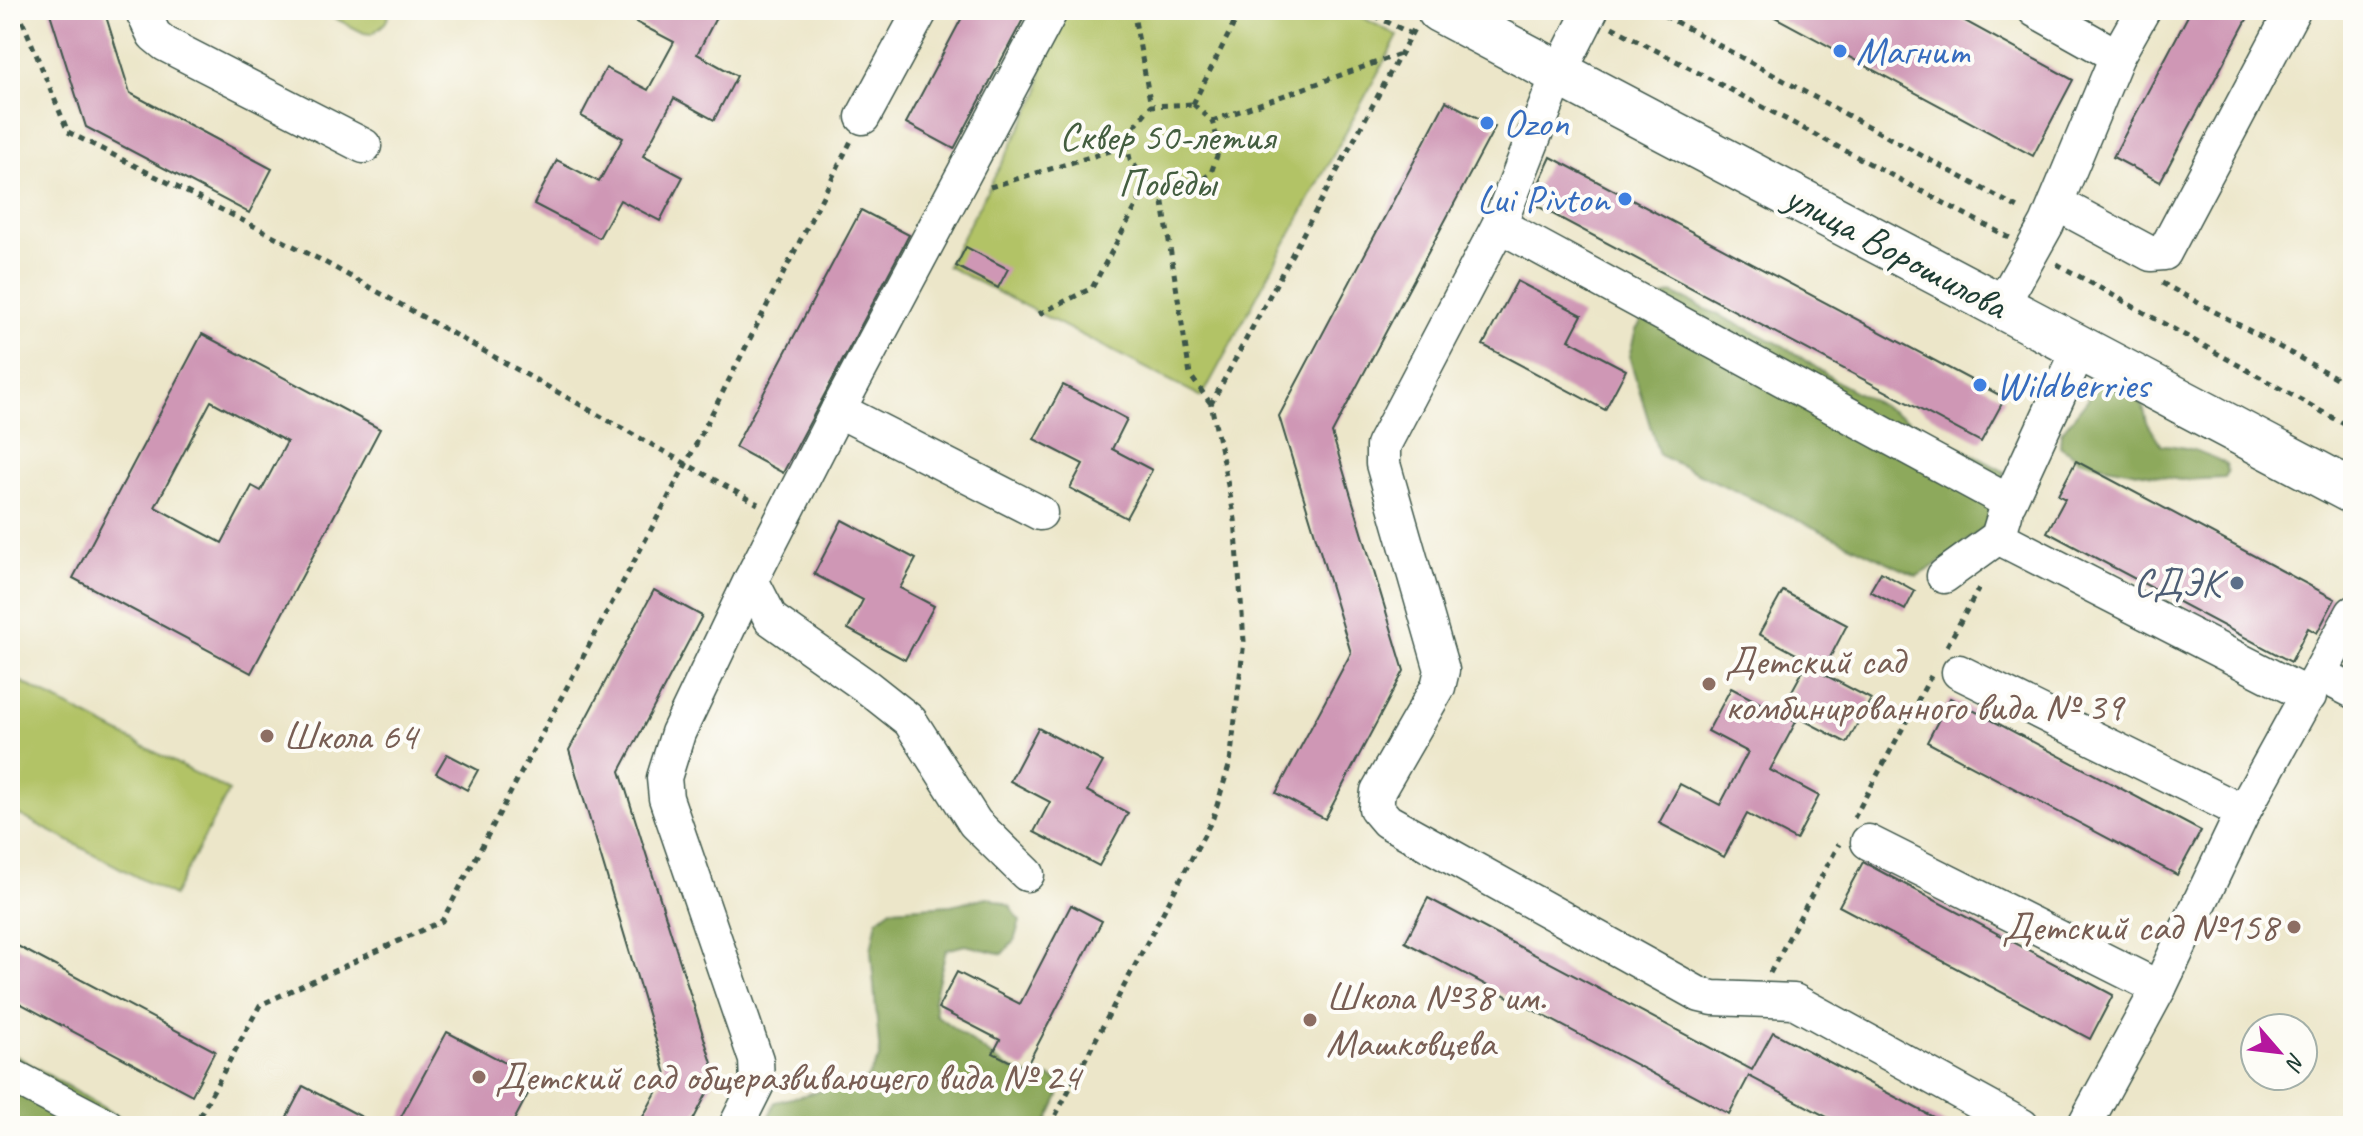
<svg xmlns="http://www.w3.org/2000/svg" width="2363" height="1136" font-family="Caveat,sans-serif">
	<rect width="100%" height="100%" fill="#fdfcf7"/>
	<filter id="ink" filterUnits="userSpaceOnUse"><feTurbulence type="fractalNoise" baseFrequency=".0125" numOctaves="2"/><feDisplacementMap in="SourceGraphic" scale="16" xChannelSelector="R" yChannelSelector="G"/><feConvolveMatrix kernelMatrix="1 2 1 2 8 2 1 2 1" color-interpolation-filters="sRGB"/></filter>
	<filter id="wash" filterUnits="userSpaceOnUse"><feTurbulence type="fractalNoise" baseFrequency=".006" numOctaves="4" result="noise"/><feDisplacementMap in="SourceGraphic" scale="32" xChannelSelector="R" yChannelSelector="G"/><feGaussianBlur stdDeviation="1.8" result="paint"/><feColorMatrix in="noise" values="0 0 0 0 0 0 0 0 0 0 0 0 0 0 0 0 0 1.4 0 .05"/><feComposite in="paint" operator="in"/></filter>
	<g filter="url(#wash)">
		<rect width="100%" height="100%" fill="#ece6c9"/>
		<g fill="#b2c366" stroke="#68804d" stroke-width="2">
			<polygon points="319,10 392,10 385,23 372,34 364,33"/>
			<polygon points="1061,10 1348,10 1398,36 1202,397 947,266 1039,93 1045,40"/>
			<polygon points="10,676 229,791 173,896 10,810"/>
		</g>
		<g fill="#8da95b" stroke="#567348" stroke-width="2">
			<polygon points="1672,293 1784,346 1841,384 2005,472 1988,524 1944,560 1917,576 1659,455 1629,356 1636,330 1645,316 1662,297"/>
			<path d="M2100 365 2143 406 2147 422 2161 445C2186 446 2204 452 2226 464L2228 472 2225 478 2180 480 2100 465 2078 459 2060 446 2061 433 2088 399Z"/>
			<polygon points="988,897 1010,906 1020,921 1014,941 1003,954 965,945 946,950 934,999 936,1015 1005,1066 1031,1077 1050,1077 1058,1081 1059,1096 1045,1126 765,1126 775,1102 866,1080 880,1057 871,950 877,920 891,909 951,905"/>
			<polygon points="10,1052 134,1126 10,1126"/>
		</g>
		<g id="blocks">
			<g fill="#cf97b5" fill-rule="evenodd">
				<polygon points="49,10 104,10 130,93 272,169 249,213 86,127"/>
				<polygon points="613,10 720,10 697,54 737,76 714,120 674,98 643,156 683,177 660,221 620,200 599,238 534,204 557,160 599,182 623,138 581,116 606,68 648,90 674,42"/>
				<polygon points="966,10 1028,10 954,149 906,123"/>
				<polygon points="1762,10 1945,10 2073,80 2033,156"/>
				<polygon points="2191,10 2252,10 2160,182 2113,157"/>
				<polygon points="1446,101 1495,127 1332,433 1404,671 1325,819 1276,793 1351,653 1279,416"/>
				<polygon points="1551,157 2005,398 1981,442 1530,202"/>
				<polygon points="861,210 909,235 783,473 735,447"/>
				<polygon points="966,247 1008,269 998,288 956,266"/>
				<polygon points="1517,281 1582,315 1569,340 1626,370 1605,410 1483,345"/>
				<path d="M202 334 380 429 251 673 73 578ZM211 401 287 442 261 491 252 486 222 543 155 507Z"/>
				<polygon points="1063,385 1127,419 1112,449 1152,470 1126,518 1070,488 1083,464 1034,439"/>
				<polygon points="2076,461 2335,599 2317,633 2308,628 2291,662 2047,532 2065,499 2058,495"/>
				<polygon points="842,520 916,559 900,588 934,606 905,660 848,629 863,600 814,574"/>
				<polygon points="1881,572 1915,591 1905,610 1870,591"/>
				<polygon points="654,590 702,616 620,771 716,1076 690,1126 638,1126 666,1074 569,750"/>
				<polygon points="1783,591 1847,625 1824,669 1759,634"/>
				<polygon points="1806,665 1871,699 1847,743 1782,709"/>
				<polygon points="1731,688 1796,722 1770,770 1819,796 1796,840 1747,814 1724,857 1659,823 1680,784 1720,805 1748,752 1708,731"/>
				<polygon points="1950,698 2201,831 2177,875 1927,742"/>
				<polygon points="1038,728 1103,762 1087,791 1128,813 1099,866 1034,832 1050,802 1010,781"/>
				<polygon points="447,754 478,770 467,790 436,773"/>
				<polygon points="1863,862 2113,995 2090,1039 1839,906"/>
				<polygon points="1428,898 1752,1070 1773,1032 1950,1126 1844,1126 1749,1076 1729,1114 1405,942"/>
				<polygon points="1071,905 1102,921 1025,1069 993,1053 1000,1040 938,1008 957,972 1020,1004"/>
				<polygon points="10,942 215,1051 192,1095 10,998"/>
				<polygon points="447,1032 536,1079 511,1126 396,1126"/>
				<polygon points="303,1086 379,1126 282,1126"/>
			</g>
		</g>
	</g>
	<g filter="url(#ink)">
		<use href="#blocks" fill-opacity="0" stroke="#3e564a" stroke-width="2"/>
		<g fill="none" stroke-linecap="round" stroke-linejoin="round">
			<defs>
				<g id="minor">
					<polyline points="142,10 154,35 165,44 364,146"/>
					<polyline points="1591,10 1559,73 1499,225 1383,446 1383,464 1442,670 1438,687 1378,791 1376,808 1387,821 1700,995 1713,998 1794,1001 2022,1126"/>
					<polyline points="2035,10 2117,56"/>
					<polyline points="863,117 921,10"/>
					<polyline points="2056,203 2151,254 2164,253 2293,10"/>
					<polyline points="1499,225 2009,502 2080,348"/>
					<polyline points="2001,306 2047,224 2117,56 2143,10"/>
					<polyline points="838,410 1040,513"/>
					<polyline points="1998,537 2309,696"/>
					<polyline points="1944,576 1998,537 2005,514"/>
					<polyline points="751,580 771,619 867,687 910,721 975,823 1027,874"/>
					<polyline points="1959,672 2243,812"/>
					<polyline points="2320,674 2353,691"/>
					<polyline points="1868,842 2159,988"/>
					<polyline points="10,1075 107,1126"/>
					<polyline points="736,1126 757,1084 756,1060 666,798 664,778 678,733 751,580 838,410 1051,10"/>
					<polyline points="2084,1126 2159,988 2243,812 2353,613"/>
				</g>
				<polyline id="major" points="1439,10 2353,492"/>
			</defs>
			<use href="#minor" stroke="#3e564a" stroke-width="37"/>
			<use href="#major" stroke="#3e564a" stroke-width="47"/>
			<g stroke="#3e564a" stroke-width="5" stroke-dasharray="6 6" stroke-linecap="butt">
				<polyline points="18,10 68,132 319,259 758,504"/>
				<polyline points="1133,10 1151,106"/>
				<polyline points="1364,10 1411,34"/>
				<polyline points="1654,10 2022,210"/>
				<polyline points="1612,27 2010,238"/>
				<polygon points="1193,104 1212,121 1220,147 1211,173 1189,190 1161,190 1148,184 1130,159 1127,146 1132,129 1151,106"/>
				<polyline points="1193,104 1241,10"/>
				<polyline points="1212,121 1400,54"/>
				<polyline points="990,187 1127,146"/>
				<polyline points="1161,190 1190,375 1211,404"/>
				<polyline points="2057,264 2353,429"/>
				<polyline points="2162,283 2353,387"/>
				<polyline points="1039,314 1092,288 1148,184"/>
				<polyline points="1947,646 1979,588"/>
				<polyline points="1854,818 1931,676"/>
				<polyline points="1770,973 1839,844"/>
				<polyline points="194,1126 260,1005 442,921 686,464 851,141"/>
				<polyline points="1050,1126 1213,818 1230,763 1244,641 1235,519 1211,404 1414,29"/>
			</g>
			<use href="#minor" stroke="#fff" stroke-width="34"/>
			<use href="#major" stroke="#fff" stroke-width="44"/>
		</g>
	</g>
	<g fill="#3f7fe0" stroke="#fdfcf7" stroke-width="3">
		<circle cx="1840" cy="51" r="8"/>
		<circle cx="1487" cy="123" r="8"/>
		<circle cx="1625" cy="199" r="8"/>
		<circle cx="1980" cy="385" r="8"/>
	</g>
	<circle fill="#5c6f8a" stroke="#fdfcf7" stroke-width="3" cx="2237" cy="583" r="8"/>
	<g fill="#8d6e63" stroke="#fdfcf7" stroke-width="3">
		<circle cx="1709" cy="684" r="8"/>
		<circle cx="267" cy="736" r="8"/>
		<circle cx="2294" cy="927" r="8"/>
		<circle cx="1310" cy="1020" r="8"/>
		<circle cx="479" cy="1077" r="8"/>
	</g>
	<g text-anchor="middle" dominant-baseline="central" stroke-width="8" stroke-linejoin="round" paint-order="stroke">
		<g font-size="40" fill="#366cbe" stroke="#fdfcf7" text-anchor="start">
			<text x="1856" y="51">Магнит</text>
			<text x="1503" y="123">Ozon</text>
			<text x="1609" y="199" text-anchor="end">Lui Pivton</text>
			<text x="1996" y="385">Wildberries</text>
		</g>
		<g font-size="40" fill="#445e40" stroke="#fdfcf7">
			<text x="1167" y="137">Сквер 50-летия<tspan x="1167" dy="46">Победы</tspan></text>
		</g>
		<g font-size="40" fill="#1f3d34" stroke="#fdfcf7">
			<text transform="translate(1896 251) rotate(28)">улица Ворошилова</text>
		</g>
		<g font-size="40" fill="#4e5e75" stroke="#fdfcf7" text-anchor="end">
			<text x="2221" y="583">СДЭК</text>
		</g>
		<g font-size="40" fill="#785e54" stroke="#fdfcf7" text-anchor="start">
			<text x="1725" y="661">Детский сад<tspan x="1725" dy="46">комбинированного вида № 39</tspan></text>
			<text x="283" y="736">Школа 64</text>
			<text x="2278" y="927" text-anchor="end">Детский сад №158</text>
			<text x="1326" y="997">Школа №38 им.<tspan x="1326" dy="46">Машковцева</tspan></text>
			<text x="495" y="1077">Детский сад общеразвивающего вида № 24</text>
		</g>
	</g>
	<rect width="2363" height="1136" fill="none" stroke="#fdfcf7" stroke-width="40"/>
	<g transform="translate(2279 1052) rotate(118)"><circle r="38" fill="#fdfcf7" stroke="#a4b0a9" stroke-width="2"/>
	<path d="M0-6L14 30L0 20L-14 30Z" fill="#b5179e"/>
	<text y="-12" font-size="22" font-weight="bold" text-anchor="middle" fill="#1f3d34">N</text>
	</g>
</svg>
